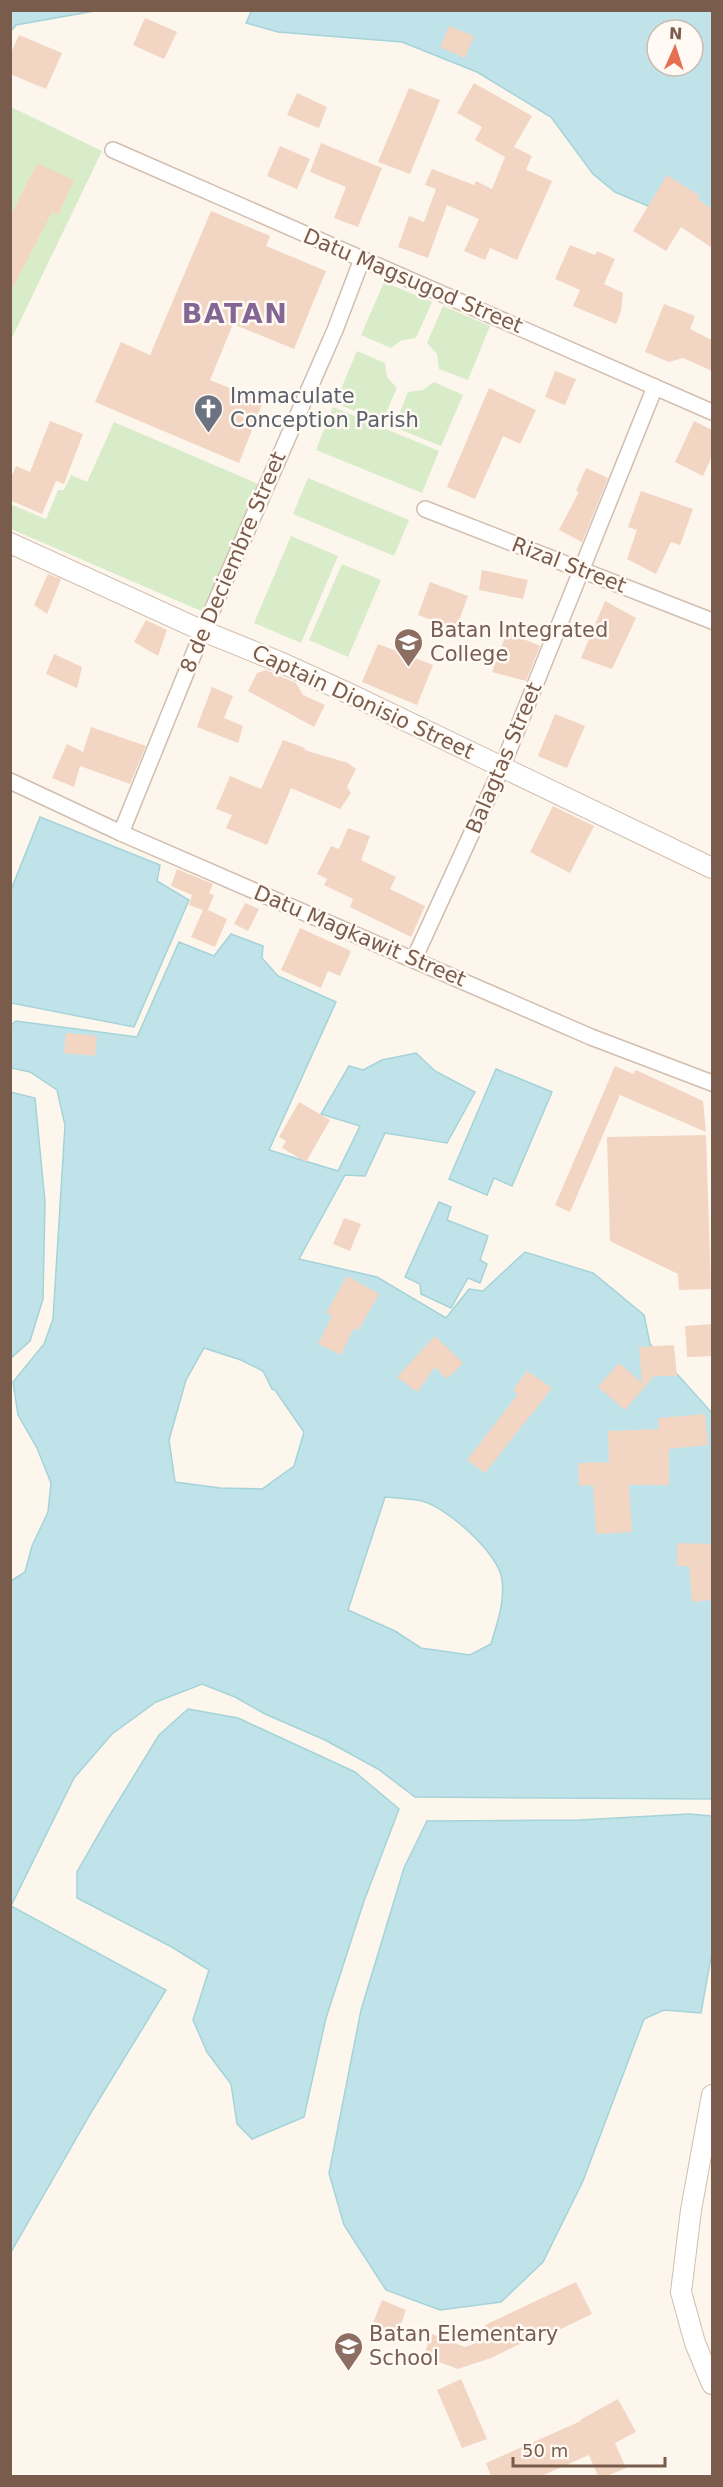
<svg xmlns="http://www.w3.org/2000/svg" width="723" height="2487" font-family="'DejaVu Sans',sans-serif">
	<rect width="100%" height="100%" fill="#fdf6ec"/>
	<g fill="#d8ecc9">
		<polygon points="11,107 102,151 11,340"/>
		<polygon points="384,282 432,302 416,338 402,340 391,348 361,335"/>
		<polygon points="443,306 490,326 468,380 439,369 437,354 427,343"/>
		<polygon points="357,351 385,363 387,377 397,388 382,422 335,403"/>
		<polygon points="434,382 463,395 441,446 394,427 408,392 423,390"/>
		<polygon points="333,407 439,451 422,493 316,450"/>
		<polygon points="114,422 270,489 215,617 11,529 10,504 46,519 58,490 64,490 71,475 87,482"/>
		<polygon points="308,478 409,520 394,556 293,514"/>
		<polygon points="291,536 338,556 301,643 254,623"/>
		<polygon points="342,564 381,580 348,657 309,640"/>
	</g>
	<g fill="#bfe3e8" stroke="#a5d3da" stroke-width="1.5" fill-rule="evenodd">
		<polygon points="11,10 94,10 94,11 16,25 11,31"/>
		<path d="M252 10 712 11V233L615 192 593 174 551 117 477 72 402 42 278 32 246 23ZM657 30H693V66H657Z"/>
		<polygon points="40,817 160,865 157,881 189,900 134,1027 11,1003 11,890"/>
		<path d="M231 934 263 946 262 958 278 976 336 1002 269 1150 338 1171 360 1126 321 1114 349 1066 363 1070 382 1060 416 1053 435 1071 475 1092 447 1143 385 1133 365 1176 345 1175 299 1259 377 1277 446 1318 469 1289 483 1291 525 1252 593 1273 644 1315 650 1344 712 1413V1799L415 1797 378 1769 325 1740 265 1714 235 1697 202 1684 156 1702 112 1734 74 1778 11 1906 166 1990 92 2111 11 2252V1581L25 1572 32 1546 48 1512 51 1483 37 1448 18 1415 13 1382 44 1344 53 1319 65 1125 57 1090 30 1072 11 1068V1025L16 1021 137 1037 179 942 214 956ZM204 1348 241 1360 263 1371 272 1389 275 1390 304 1432 294 1466 262 1489 220 1488 175 1482 169 1440 186 1380ZM385 1497C397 1498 410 1498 422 1501 446 1507 500 1554 502 1580 505 1602 497 1623 491 1644L470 1655 421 1648 395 1631 348 1610Z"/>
		<polygon points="496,1069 552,1092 512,1186 494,1178 487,1195 449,1179"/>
		<polygon points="10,1092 35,1098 45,1202 43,1299 30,1341 11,1358"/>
		<polygon points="439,1202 451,1207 447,1220 488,1236 480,1260 487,1264 480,1283 468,1278 451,1308 421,1294 420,1284 405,1277"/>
		<polygon points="188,1709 238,1718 355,1772 399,1809 364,1901 326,2018 304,2117 252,2139 237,2124 231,2084 207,2052 193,2020 209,1970 170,1946 77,1898 77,1872 108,1818 159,1735"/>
		<polygon points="689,1814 712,1816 712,1952 701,2013 664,2010 644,2019 583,2181 543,2262 501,2302 440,2310 386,2290 344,2225 329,2173 361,2010 404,1868 427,1821 580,1820"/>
	</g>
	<g fill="#f3d5c3">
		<polygon points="145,18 177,32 164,59 133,45"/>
		<polygon points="449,26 474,36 465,58 440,47"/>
		<polygon points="19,35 62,53 46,89 10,74 10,55"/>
		<polygon points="474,83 532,116 514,147 532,156 526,170 552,181 517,260 490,248 485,260 464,251 479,219 447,205 428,258 398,247 409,216 424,222 436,189 425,185 432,169 474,185 476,181 492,189 505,157 475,140 482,127 457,113"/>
		<polygon points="409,88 440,100 410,174 378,162"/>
		<polygon points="297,93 327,107 319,128 287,115"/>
		<polygon points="321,143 382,168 358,227 334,218 346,187 310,172"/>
		<polygon points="280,146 310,159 297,189 267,176"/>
		<polygon points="37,163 74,180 58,215 52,212 10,293 10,217"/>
		<polygon points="667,175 700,196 698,199 712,209 712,248 681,227 666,251 633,231"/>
		<polygon points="211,211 270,236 266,246 326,271 294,349 233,324 210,380 263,402 239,463 95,402 121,342 150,355"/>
		<polygon points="570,245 595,255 597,251 615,259 604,284 623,293 621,311 616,324 573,306 580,290 555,279"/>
		<polygon points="664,304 695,316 690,329 712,340 712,371 683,358 669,362 645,352"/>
		<polygon points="555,371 576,379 565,405 545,397"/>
		<polygon points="489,388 536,410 520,444 503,436 475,499 447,487"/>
		<polygon points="50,421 83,434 64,484 56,481 42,514 10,500 10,480 16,466 30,472"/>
		<polygon points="694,421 712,430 712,456 703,476 675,462"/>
		<polygon points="586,468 608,478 582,542 559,530 579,492 576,491"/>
		<polygon points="641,491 693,509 680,545 671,542 656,574 627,559 637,530 628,527"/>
		<polygon points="482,570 528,580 523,599 479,590"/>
		<polygon points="48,574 61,579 47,614 34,605"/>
		<polygon points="430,582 468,596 456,629 418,615"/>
		<polygon points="605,601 636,618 612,669 581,658"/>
		<polygon points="146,620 167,630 158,656 134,642"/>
		<polygon points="507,632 540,646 526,681 492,672"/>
		<polygon points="378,644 433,665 417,705 362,682"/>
		<polygon points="54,654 82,667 77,688 46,674"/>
		<polygon points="266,670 296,683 303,695 325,705 314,727 248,691 257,673"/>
		<polygon points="212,687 233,696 224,718 243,726 238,743 197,727"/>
		<polygon points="555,714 585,726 567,768 538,756"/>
		<polygon points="91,727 146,746 130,784 80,766 74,787 52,778 67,744 83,752"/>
		<polygon points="283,740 305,748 304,750 348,763 356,769 347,787 351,793 340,809 291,788 267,845 226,828 232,815 216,809 230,776 261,789"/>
		<polygon points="553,806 594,826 570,873 530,852"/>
		<polygon points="348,828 370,836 361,860 396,877 390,889 425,906 411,937 350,907 353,899 324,885 327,879 317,874 331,846 339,849"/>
		<polygon points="177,869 213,884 209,893 214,895 208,910 227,919 215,947 191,937 203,910 189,905 192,895 171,886"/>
		<polygon points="245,903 259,909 248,931 234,924"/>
		<polygon points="300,928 351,951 340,976 328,971 321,988 281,970"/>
		<polygon points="66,1033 97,1036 95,1056 64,1053"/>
		<polygon points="615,1066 633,1074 636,1070 703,1101 706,1132 620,1095 570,1212 555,1205"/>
		<polygon points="299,1102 330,1120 306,1162 282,1148 286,1141 279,1137"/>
		<polygon points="706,1135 711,1289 679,1290 678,1274 610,1241 607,1137"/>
		<polygon points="344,1218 361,1224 350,1251 333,1244"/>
		<polygon points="347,1276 379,1294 358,1331 354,1328 341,1355 318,1344 332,1316 326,1313"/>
		<polygon points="712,1324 712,1356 687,1357 685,1326"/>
		<polygon points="435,1336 463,1363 447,1379 435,1367 417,1392 397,1377"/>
		<polygon points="674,1345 677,1376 654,1376 625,1410 598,1387 619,1363 642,1383 639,1347"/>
		<polygon points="527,1371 552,1388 485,1473 467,1460 518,1394 513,1390"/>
		<polygon points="705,1414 708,1445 669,1449 669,1485 629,1485 632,1532 596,1534 593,1485 579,1486 578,1463 609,1462 608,1431 659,1429 658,1418"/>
		<polygon points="677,1543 712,1544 712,1600 692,1602 689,1566 677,1566"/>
		<polygon points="576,2282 592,2314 546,2336 544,2332 491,2358 458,2369 423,2356 432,2334 465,2347 490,2338 485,2325"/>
		<polygon points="382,2300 406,2310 396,2338 371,2328"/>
		<polygon points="461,2379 487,2439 462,2448 437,2390"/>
		<polygon points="618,2399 636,2432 615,2443 626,2468 607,2476 598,2476 589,2455 541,2476 491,2476 486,2463 581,2421 580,2420"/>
	</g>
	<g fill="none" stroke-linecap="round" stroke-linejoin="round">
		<defs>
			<g id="minor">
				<polyline points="113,150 712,412"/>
				<polyline points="425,509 712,621"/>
				<polyline points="10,781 121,833 591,1037 712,1083"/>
				<polyline points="121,833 203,631 335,330 362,259"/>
				<polyline points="414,959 502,767 655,387"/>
			</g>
			<g id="tertiary">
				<polyline points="10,543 203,631 282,663 348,693 712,868"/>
				<polyline points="712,2095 691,2210 681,2292 695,2343 712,2384"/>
			</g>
		</defs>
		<use href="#minor" stroke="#d1beb0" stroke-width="18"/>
		<use href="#tertiary" stroke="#d1beb0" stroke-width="22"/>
		<use href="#minor" stroke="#fff" stroke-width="15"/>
		<use href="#tertiary" stroke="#fff" stroke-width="20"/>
	</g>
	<defs>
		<symbol id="church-pin" viewBox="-11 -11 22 30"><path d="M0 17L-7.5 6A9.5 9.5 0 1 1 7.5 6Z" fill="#6b7280" stroke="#fffaf3"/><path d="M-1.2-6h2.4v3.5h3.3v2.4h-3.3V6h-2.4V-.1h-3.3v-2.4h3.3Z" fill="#fff"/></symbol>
		<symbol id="university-pin" viewBox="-11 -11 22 30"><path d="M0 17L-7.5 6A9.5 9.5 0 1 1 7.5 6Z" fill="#8d6e63" stroke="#fffaf3"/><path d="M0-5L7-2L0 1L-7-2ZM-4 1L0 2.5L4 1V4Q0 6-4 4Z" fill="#fff"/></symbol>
		<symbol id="school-pin" viewBox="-11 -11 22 30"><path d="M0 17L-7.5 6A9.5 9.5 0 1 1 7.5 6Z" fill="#8d6e63" stroke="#fffaf3"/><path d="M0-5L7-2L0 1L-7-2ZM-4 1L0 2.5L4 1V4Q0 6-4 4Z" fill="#fff"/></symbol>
	</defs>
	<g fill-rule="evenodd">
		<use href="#church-pin" x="192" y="392" width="33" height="45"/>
		<use href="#university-pin" x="392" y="626" width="33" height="45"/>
		<use href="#school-pin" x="332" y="2330" width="33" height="45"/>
	</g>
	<g text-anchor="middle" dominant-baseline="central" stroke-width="5" stroke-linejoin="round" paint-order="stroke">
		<g font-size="21" fill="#7a5c4d" stroke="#fffaf3">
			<text transform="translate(413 281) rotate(23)">Datu Magsugod Street</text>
			<text transform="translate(233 562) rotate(-67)">8 de Deciembre Street</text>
			<text transform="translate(569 565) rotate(21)">Rizal Street</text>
			<text transform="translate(363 702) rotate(25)">Captain Dionisio Street</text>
			<text transform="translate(504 758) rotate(-67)">Balagtas Street</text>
			<text transform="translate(360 936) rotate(23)">Datu Magkawit Street</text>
		</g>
		<g font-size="21" fill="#5b616d" stroke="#fffaf3" text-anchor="start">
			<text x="230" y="396">Immaculate<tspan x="230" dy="24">Conception Parish</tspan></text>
		</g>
		<g font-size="21" fill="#785e54" stroke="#fffaf3" text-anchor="start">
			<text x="430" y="630">Batan Integrated<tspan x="430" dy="24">College</tspan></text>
			<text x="369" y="2334">Batan Elementary<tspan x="369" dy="24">School</tspan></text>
		</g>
		<g font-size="27" font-weight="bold" letter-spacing="1.5" fill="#846695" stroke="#fffaf3">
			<text x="235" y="313">BATAN</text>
		</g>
	</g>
	<rect width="723" height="2487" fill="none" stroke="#7a5c4d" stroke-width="24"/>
	<g transform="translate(675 48) rotate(3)"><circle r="28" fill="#fffaf3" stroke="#cabbb1" stroke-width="1.5"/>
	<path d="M0-4.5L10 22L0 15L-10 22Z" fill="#e76f51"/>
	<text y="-9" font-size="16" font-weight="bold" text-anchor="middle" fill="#7a5c4d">N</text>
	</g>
	<path d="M513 2457v9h152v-9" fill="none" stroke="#7a5c4d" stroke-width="3"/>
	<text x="522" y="2457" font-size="18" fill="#7a5c4d" stroke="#fffaf3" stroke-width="4.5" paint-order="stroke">50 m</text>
</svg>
